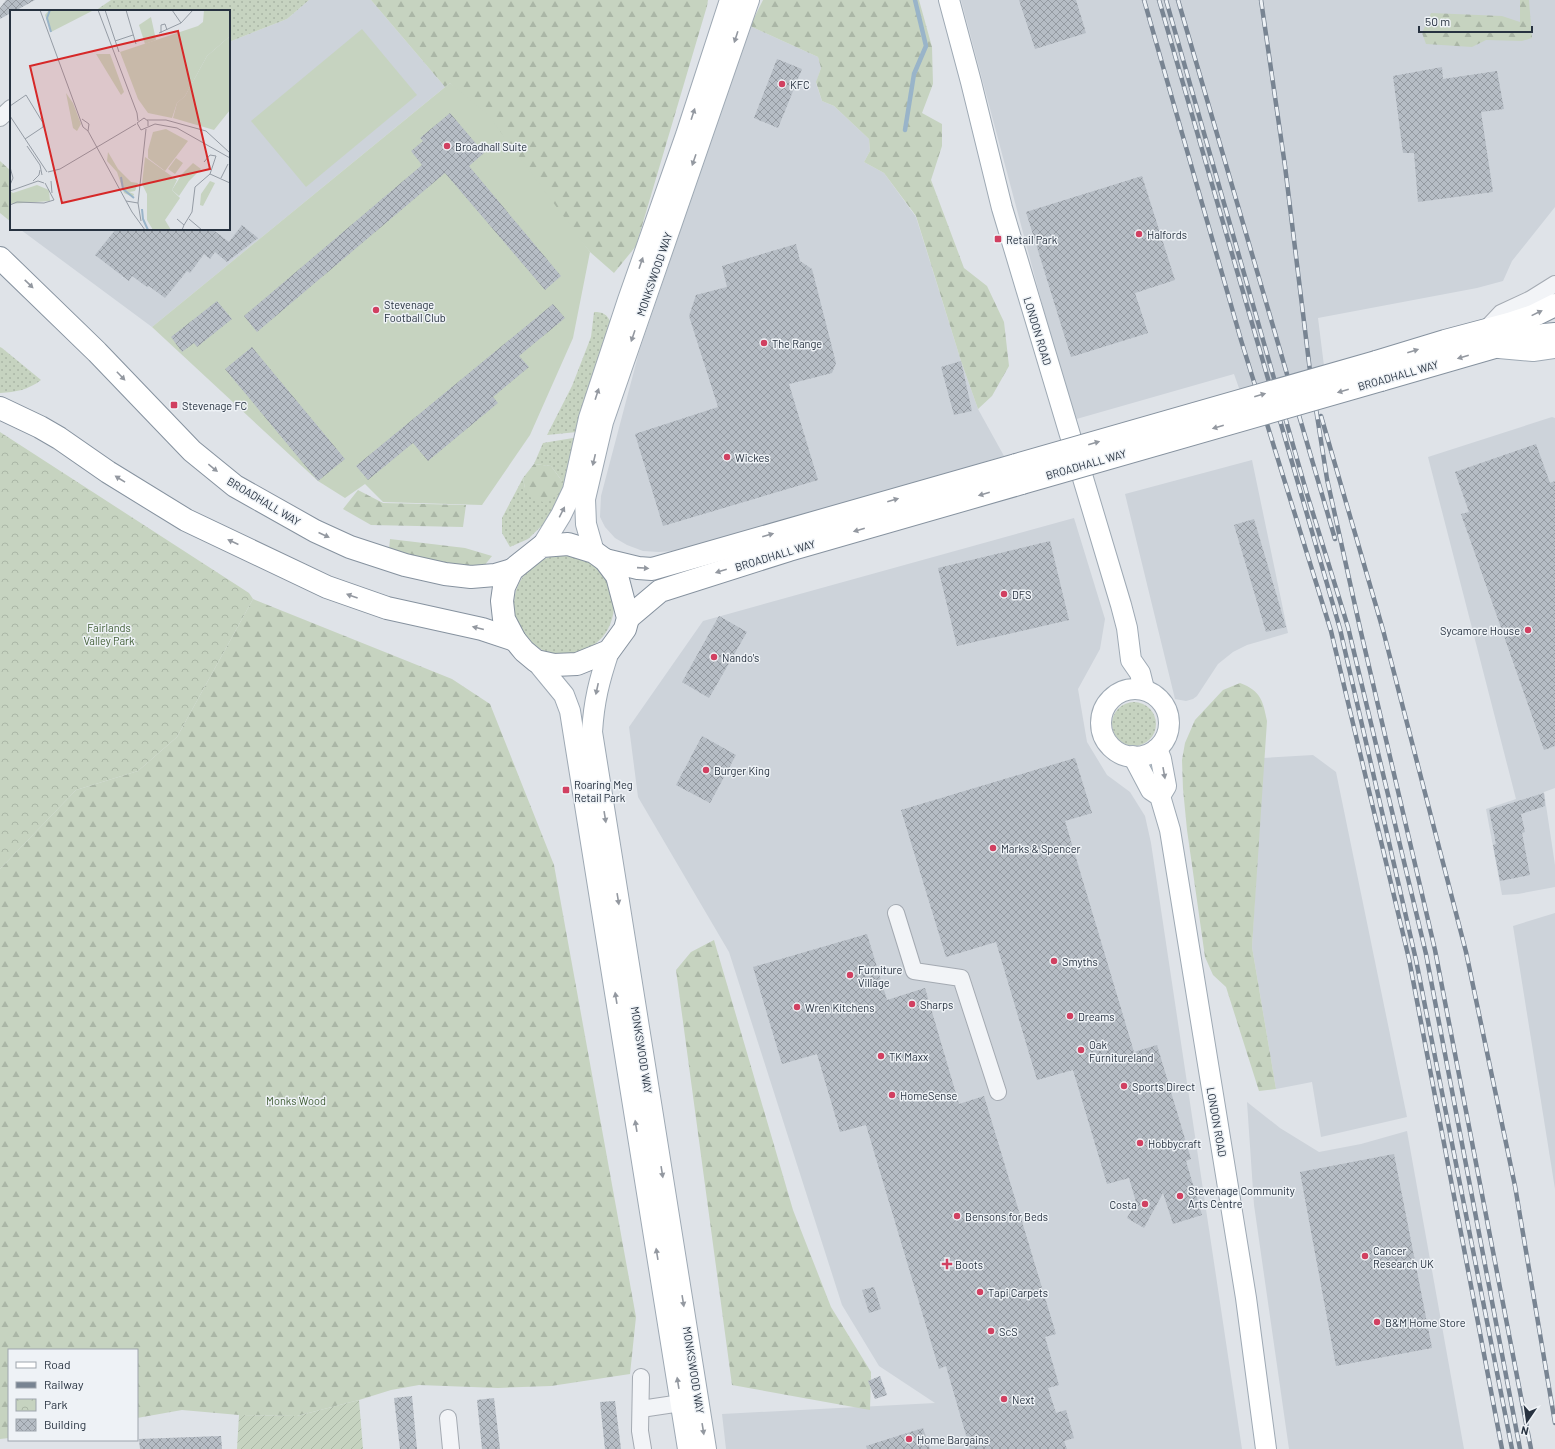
<svg xmlns="http://www.w3.org/2000/svg" width="1555" height="1449" font-family="Barlow,sans-serif">
	<defs>
		<pattern id="grass-dots" width="8" height="8" patternUnits="userSpaceOnUse"><rect width="8" height="8" fill="#c6d3c0"/><path d="M2 2h.1M6 6h.1" fill="none" stroke="#aab6a6" stroke-width="1.8" stroke-linecap="round"/></pattern>
		<pattern id="forest-firs" width="22" height="20" patternUnits="userSpaceOnUse"><rect width="22" height="20" fill="#c6d3c0"/><path d="M5 1l3.5 6h-7zM16 11l3.5 6h-7z" fill="#aab6a6"/></pattern>
		<pattern id="park-crowns" width="20" height="18" patternUnits="userSpaceOnUse"><rect width="20" height="18" fill="#c6d3c0"/><path d="M2 6a3 3 0 1 1 6 0M12 15a3 3 0 1 1 6 0" fill="none" stroke="#aab6a6"/></pattern>
		<pattern id="garden-furrows" width="10" height="10" patternUnits="userSpaceOnUse"><rect width="10" height="10" fill="#c6d3c0"/><path d="M-1 1l2-2M0 10L10 0M9 11l2-2" fill="none" stroke="#aab6a6"/></pattern>
		<pattern id="building-cross-hatch" width="8" height="8" patternUnits="userSpaceOnUse"><rect width="8" height="8" fill="#b6bdc5"/><path d="M0 0l8 8M0 8l8-8" fill="none" stroke="#949aa1"/></pattern>
	</defs>
	<rect width="100%" height="100%" fill="#dfe3e8"/>
	<g fill="#cdd3da">
		<polygon points="309,0 371,0 445,87 152,327 21,230 229,229 229,42 287,19"/>
		<polygon points="961,0 1555,0 1555,207 1512,261 1503,281 1477,288 1318,318 1324,366 1240,391 1234,374 1073,420"/>
		<polygon points="750,26 818,57 821,68 816,83 822,101 834,106 869,139 870,151 864,162 884,173 916,217 961,361 978,409 1004,456 941,475 676,551 659,552 643,551 627,545 615,538 605,527 600,517 601,496 639,352"/>
		<polygon points="1552,417 1555,418 1555,788 1544,792 1555,865 1555,887 1518,894 1502,895 1486,809 1516,799 1428,457"/>
		<polygon points="1252,460 1288,633 1247,645 1233,652 1218,664 1197,696 1193,699 1186,701 1175,699 1125,494"/>
		<polygon points="1074,518 1105,619 1100,649 1078,689 1087,742 1107,775 1130,792 1145,816 1151,843 1242,1449 726,1449 722,1414 935,1403 879,1366 842,1305 729,952 638,797 629,727 703,621"/>
		<polygon points="1313,755 1336,772 1407,1117 1321,1137 1312,1082 1276,1089 1252,947 1263,758"/>
		<polygon points="1555,913 1555,1189 1513,926"/>
		<polygon points="1247,1102 1280,1128 1319,1152 1361,1144 1407,1131 1464,1449 1289,1449 1254,1205"/>
	</g>
	<g fill="url(#grass-dots)">
		<polygon points="111,0 309,0 287,19 229,42 229,11 95,11"/>
		<path d="M594 312C603 312 607 314 611 323L577 432 547 435 572 386 591 337Z"/>
		<path d="M0 347 2 348 41 380C28 390 16 392 0 393Z"/>
		<polygon points="579,437 571,479 555,513 528,539 510,547 502,533 502,518 523,478 525,488 562,481 551,466 534,464 543,443"/>
		<circle cx="564" cy="605" r="50"/>
		<circle cx="1134" cy="724" r="22"/>
	</g>
	<g fill="url(#forest-firs)">
		<polygon points="371,0 708,0 707,6 636,246 614,273 590,252 450,83 445,87"/>
		<polygon points="763,0 919,0 932,47 933,84 922,113 942,124 942,146 931,180 964,268 987,286 1004,322 1009,366 992,396 978,409 961,361 916,216 884,173 864,162 870,151 869,139 834,106 822,101 816,82 821,68 818,57 750,26"/>
		<polygon points="1520,0 1529,0 1532,38 1522,41 1486,40 1472,47 1426,44 1422,33 1431,13 1502,16 1520,22"/>
		<polygon points="0,161 11,171 11,222 0,213"/>
		<polygon points="534,464 551,466 562,481 558,494 546,503 531,498 525,488 523,478"/>
		<polygon points="358,490 383,503 466,505 463,527 371,525 343,509"/>
		<polygon points="390,539 465,548 492,556 484,566 467,570 389,550"/>
		<polygon points="253,599 452,679 490,704 554,865 636,1317 630,1374 551,1386 498,1388 419,1385 391,1390 359,1400 297,1416 239,1415 182,1410 137,1418 137,1350 9,1350 9,1438 0,1439 0,869 76,790 138,771 177,737"/>
		<path d="M1240 683C1261 691 1263 701 1267 721L1252 947 1276 1089 1259 1091 1226 987 1213 975 1205 957 1187 830 1183 789 1182 760 1185 743 1195 720 1223 690Z"/>
		<polygon points="714,940 793,1210 831,1307 871,1372 870,1410 732,1385 676,970 691,952"/>
	</g>
	<polygon fill="url(#park-crowns)" points="0,432 249,593 253,599 177,737 138,771 76,790 0,869"/>
	<polygon fill="url(#garden-furrows)" points="359,1400 363,1449 237,1449 239,1415 297,1416"/>
	<g fill="#c6d3c0">
		<polygon points="362,29 417,95 306,187 251,121"/>
		<polygon points="450,83 488,115 590,252 573,338 530,435 482,505 383,502 365,484 345,498 318,481 152,327"/>
	</g>
	<g fill="none" stroke-linecap="round" stroke-linejoin="round">
		<polyline stroke="#99b4c9" stroke-width="4.5" points="905,130 914,74 926,46 915,0"/>
	</g>
	<g fill="url(#building-cross-hatch)">
		<polygon points="6,0 35,0 15,11 11,11 11,13 0,19 0,8"/>
		<polygon points="1019,0 1076,0 1086,33 1035,49"/>
		<polygon points="777,59 802,69 778,128 754,118"/>
		<polygon points="1442,67 1443,79 1497,71 1504,109 1481,112 1493,192 1418,202 1414,153 1403,153 1393,76"/>
		<polygon points="450,113 484,153 469,166 561,276 545,290 445,173 257,332 244,316 422,165 411,151 423,141 420,138"/>
		<polygon points="1142,176 1175,280 1135,293 1148,333 1071,357 1026,212"/>
		<polygon points="242,225 258,238 227,262 215,252 210,259 204,254 190,273 187,271 165,298 149,286 147,287 132,276 129,281 95,255 116,229 212,229 229,242"/>
		<polygon points="796,244 800,261 812,269 836,363 832,373 789,384 818,480 663,526 635,434 718,407 689,316 696,295 727,287 722,266"/>
		<polygon points="217,301 232,319 197,347 194,343 182,352 171,337"/>
		<polygon points="553,304 565,318 519,356 529,367 493,397 498,403 428,461 413,443 368,480 356,466"/>
		<polygon points="252,347 345,459 318,481 225,369"/>
		<polygon points="961,361 972,411 954,415 941,367"/>
		<polygon points="1536,444 1550,483 1555,481 1555,746 1544,750 1461,514 1469,512 1455,472"/>
		<polygon points="1254,519 1286,627 1266,632 1234,525"/>
		<polygon points="1050,541 1069,620 957,646 938,568"/>
		<polygon points="719,616 747,632 709,698 682,682"/>
		<polygon points="702,736 736,755 710,803 676,785"/>
		<polygon points="1075,758 1092,813 1065,821 1134,1052 1157,1045 1191,1159 1186,1161 1202,1215 1173,1224 1163,1193 1144,1228 1127,1218 1136,1202 1129,1178 1107,1184 1073,1070 1037,1080 996,942 946,957 901,810"/>
		<polygon points="1544,793 1545,806 1521,814 1525,832 1522,833 1530,875 1500,881 1493,845 1496,844 1489,810"/>
		<polygon points="867,934 887,1000 925,988 959,1104 984,1096 1056,1334 1045,1337 1059,1385 1048,1388 1056,1413 1066,1410 1074,1438 1064,1441 1067,1449 970,1449 946,1366 939,1369 866,1125 840,1132 817,1054 782,1064 753,967"/>
		<polygon points="1394,1154 1432,1348 1336,1366 1300,1172"/>
		<polygon points="874,1287 881,1309 869,1313 862,1290"/>
		<polygon points="880,1376 887,1395 875,1399 868,1381"/>
		<polygon points="412,1396 417,1449 400,1449 394,1398"/>
		<polygon points="494,1398 500,1449 482,1449 477,1400"/>
		<polygon points="615,1401 621,1449 605,1449 600,1402"/>
		<polygon points="923,1428 930,1449 867,1449 866,1446"/>
		<polygon points="221,1436 222,1449 140,1449 139,1439"/>
	</g>
	<g fill="none" stroke-linecap="round" stroke-linejoin="round">
		<defs>
			<g id="minor">
				<polyline points="0,118 11,108"/>
				<polyline points="1486,329 1501,313 1531,299 1555,284"/>
				<polyline points="896,913 914,971 961,978 998,1092"/>
				<polyline points="641,1377 640,1431 643,1449"/>
				<polyline points="641,1409 681,1403"/>
				<polyline points="448,1418 451,1449"/>
			</g>
			<g id="major">
				<polyline points="949,0 971,82 1002,208 1121,605 1127,628 1131,660 1140,673 1144,689"/>
				<polyline points="1499,348 1533,351 1555,348"/>
				<polyline points="542,546 561,515 573,490 589,418 628,300 686,135 730,0"/>
				<polyline points="594,552 586,524 585,499 603,422 749,0"/>
				<path d="M609 651C599 681 594 701 592 732L706 1449"/>
				<polyline points="536,661 564,695 570,711 688,1449"/>
				<circle cx="1135" cy="723" r="34"/>
				<polyline points="1157,749 1161,759 1166,786 1160,796"/>
				<polyline points="1133,756 1151,790 1160,796 1170,830 1246,1298 1266,1449"/>
			</g>
			<g id="highway">
				<polyline points="0,258 97,352 192,451 235,486 315,531 350,547 405,565 445,574 471,577 495,575 512,570"/>
				<polyline points="1376,362 1445,341 1509,324 1533,316 1555,305"/>
				<polyline points="1381,380 1495,347 1544,335 1555,334"/>
				<polyline points="0,408 40,427 59,438 108,472 186,520 327,587 387,608 482,629 515,640"/>
				<polygon points="568,544 594,552 605,560 617,576 628,618 625,629 609,651 577,664 554,665 536,661 524,651 515,640 504,619 502,601 504,587 512,570 542,546"/>
				<polyline points="605,560 638,568 652,569 1016,465"/>
				<polyline points="628,618 660,591 789,550 1022,483"/>
			</g>
		</defs>
		<use href="#minor" stroke="#a4aab2" stroke-width="18"/>
		<use href="#major" stroke="#9ea9b4" stroke-width="22"/>
		<use href="#highway" stroke="#86929f" stroke-width="24"/>
		<use href="#minor" stroke="#f2f4f7" stroke-width="16"/>
		<use href="#major" stroke="#fff" stroke-width="20"/>
		<use href="#highway" stroke="#fff" stroke-width="22"/>
		<defs>
			<g id="rail">
				<polyline points="1144,0 1241,340 1331,631 1409,959 1502,1449"/>
				<polyline points="1159,0 1340,629 1416,960 1512,1449"/>
				<polyline points="1166,0 1307,494 1348,627 1426,954 1520,1449"/>
				<polyline points="1178,0 1335,539"/>
				<polyline points="1261,0 1285,166 1310,371 1327,479 1360,628 1435,950 1531,1449"/>
				<polyline points="1321,416 1383,630 1466,952 1515,1186 1555,1423"/>
			</g>
		</defs>
		<use href="#rail" stroke="#788492" stroke-width="4.5"/>
		<use href="#rail" stroke="#eef2f6" stroke-width="3" stroke-dasharray="9" stroke-linecap="butt"/>
		<defs>
			<g id="highway-bridge">
				<polyline points="1016,465 1376,362"/>
				<polyline points="1022,483 1381,380"/>
			</g>
		</defs>
		<use href="#highway-bridge" stroke="#86929f" stroke-width="24" stroke-linecap="butt"/>
		<use href="#highway-bridge" stroke="#fff" stroke-width="22"/>
	</g>
	<defs><path id="oneway-solid" d="M-6-.8H1V-3.2L6.5 0L1 3.2V.8H-6Z"/></defs>
	<g fill="#9398a0">
		<use href="#oneway-solid" transform="translate(736 37) rotate(108)"/>
		<use href="#oneway-solid" transform="translate(693 114) rotate(-72)"/>
		<use href="#oneway-solid" transform="translate(694 160) rotate(109)"/>
		<use href="#oneway-solid" transform="translate(641 263) rotate(-71)"/>
		<use href="#oneway-solid" transform="translate(29 284) rotate(44)"/>
		<use href="#oneway-solid" transform="translate(1537 313) rotate(-26)"/>
		<use href="#oneway-solid" transform="translate(633 336) rotate(109)"/>
		<use href="#oneway-solid" transform="translate(1413 351) rotate(-17)"/>
		<use href="#oneway-solid" transform="translate(1463 357) rotate(164)"/>
		<use href="#oneway-solid" transform="translate(121 376) rotate(46)"/>
		<use href="#oneway-solid" transform="translate(1343 391) rotate(164)"/>
		<use href="#oneway-solid" transform="translate(597 394) rotate(-72)"/>
		<use href="#oneway-solid" transform="translate(1260 395) rotate(-16)"/>
		<use href="#oneway-solid" transform="translate(1218 427) rotate(164)"/>
		<use href="#oneway-solid" transform="translate(1094 443) rotate(-16)"/>
		<use href="#oneway-solid" transform="translate(594 460) rotate(103)"/>
		<use href="#oneway-solid" transform="translate(213 468) rotate(39)"/>
		<use href="#oneway-solid" transform="translate(120 479) rotate(-148)"/>
		<use href="#oneway-solid" transform="translate(984 494) rotate(164)"/>
		<use href="#oneway-solid" transform="translate(893 500) rotate(-16)"/>
		<use href="#oneway-solid" transform="translate(562 512) rotate(-63)"/>
		<use href="#oneway-solid" transform="translate(859 530) rotate(164)"/>
		<use href="#oneway-solid" transform="translate(324 535) rotate(24)"/>
		<use href="#oneway-solid" transform="translate(768 535) rotate(-16)"/>
		<use href="#oneway-solid" transform="translate(233 542) rotate(-155)"/>
		<use href="#oneway-solid" transform="translate(643 568) rotate(4)"/>
		<use href="#oneway-solid" transform="translate(721 571) rotate(163)"/>
		<use href="#oneway-solid" transform="translate(352 596) rotate(-160)"/>
		<use href="#oneway-solid" transform="translate(478 628) rotate(-166)"/>
		<use href="#oneway-solid" transform="translate(597 689) rotate(102)"/>
		<use href="#oneway-solid" transform="translate(1164 773) rotate(80)"/>
		<use href="#oneway-solid" transform="translate(605 817) rotate(81)"/>
		<use href="#oneway-solid" transform="translate(618 899) rotate(81)"/>
		<use href="#oneway-solid" transform="translate(616 998) rotate(-99)"/>
		<use href="#oneway-solid" transform="translate(636 1126) rotate(-99)"/>
		<use href="#oneway-solid" transform="translate(662 1172) rotate(81)"/>
		<use href="#oneway-solid" transform="translate(657 1254) rotate(-99)"/>
		<use href="#oneway-solid" transform="translate(683 1301) rotate(81)"/>
		<use href="#oneway-solid" transform="translate(678 1383) rotate(-99)"/>
		<use href="#oneway-solid" transform="translate(703 1429) rotate(81)"/>
	</g>
	<g fill="#d14061" stroke="#eef2f6" stroke-width="1.5">
		<circle cx="782" cy="84" r="4"/>
		<circle cx="447" cy="146" r="4"/>
		<circle cx="1139" cy="234" r="4"/>
		<rect x="994" y="235" width="8" height="8" rx="2"/>
		<circle cx="376" cy="310" r="4"/>
		<circle cx="764" cy="343" r="4"/>
		<rect x="170" y="401" width="8" height="8" rx="2"/>
		<circle cx="727" cy="457" r="4"/>
		<circle cx="1004" cy="594" r="4"/>
		<circle cx="1528" cy="630" r="4"/>
		<circle cx="714" cy="657" r="4"/>
		<circle cx="706" cy="770" r="4"/>
		<rect x="562" y="786" width="8" height="8" rx="2"/>
		<circle cx="993" cy="848" r="4"/>
		<circle cx="1054" cy="961" r="4"/>
		<circle cx="850" cy="975" r="4"/>
		<circle cx="912" cy="1004" r="4"/>
		<circle cx="797" cy="1007" r="4"/>
		<circle cx="1070" cy="1016" r="4"/>
		<circle cx="1081" cy="1050" r="4"/>
		<circle cx="881" cy="1056" r="4"/>
		<circle cx="1124" cy="1086" r="4"/>
		<circle cx="892" cy="1095" r="4"/>
		<circle cx="1140" cy="1143" r="4"/>
		<circle cx="1180" cy="1196" r="4"/>
		<circle cx="1145" cy="1204" r="4"/>
		<circle cx="957" cy="1216" r="4"/>
		<circle cx="1365" cy="1256" r="4"/>
		<path d="M945 1258h4v4h4v4h-4v4h-4v-4h-4v-4h4z"/>
		<circle cx="980" cy="1292" r="4"/>
		<circle cx="1377" cy="1322" r="4"/>
		<circle cx="991" cy="1331" r="4"/>
		<circle cx="1004" cy="1399" r="4"/>
		<circle cx="909" cy="1439" r="4"/>
	</g>
	<g text-anchor="middle" dominant-baseline="central" stroke-width="3" stroke-linejoin="round" paint-order="stroke">
		<g font-size="11" fill="#273240" stroke="#eef2f6" text-anchor="start">
			<text x="790" y="84">KFC</text>
			<text x="455" y="146">Broadhall Suite</text>
			<text x="1147" y="234">Halfords</text>
			<text x="1006" y="239">Retail Park</text>
			<text x="384" y="304">Stevenage<tspan x="384" dy="13">Football Club</tspan></text>
			<text x="772" y="343">The Range</text>
			<text x="182" y="405">Stevenage FC</text>
			<text x="735" y="457">Wickes</text>
			<text x="1012" y="594">DFS</text>
			<text x="1520" y="630" text-anchor="end">Sycamore House</text>
			<text x="722" y="657">Nando's</text>
			<text x="714" y="770">Burger King</text>
			<text x="574" y="784">Roaring Meg<tspan x="574" dy="13">Retail Park</tspan></text>
			<text x="1001" y="848">Marks &amp; Spencer</text>
			<text x="1062" y="961">Smyths</text>
			<text x="858" y="969">Furniture<tspan x="858" dy="13">Village</tspan></text>
			<text x="920" y="1004">Sharps</text>
			<text x="805" y="1007">Wren Kitchens</text>
			<text x="1078" y="1016">Dreams</text>
			<text x="1089" y="1044">Oak<tspan x="1089" dy="13">Furnitureland</tspan></text>
			<text x="889" y="1056">TK Maxx</text>
			<text x="1132" y="1086">Sports Direct</text>
			<text x="900" y="1095">HomeSense</text>
			<text x="1148" y="1143">Hobbycraft</text>
			<text x="1188" y="1190">Stevenage Community<tspan x="1188" dy="13">Arts Centre</tspan></text>
			<text x="1137" y="1204" text-anchor="end">Costa</text>
			<text x="965" y="1216">Bensons for Beds</text>
			<text x="1373" y="1250">Cancer<tspan x="1373" dy="13">Research UK</tspan></text>
			<text x="955" y="1264">Boots</text>
			<text x="988" y="1292">Tapi Carpets</text>
			<text x="1385" y="1322">B&amp;M Home Store</text>
			<text x="999" y="1331">ScS</text>
			<text x="1012" y="1399">Next</text>
			<text x="917" y="1439">Home Bargains</text>
		</g>
		<g font-size="11" fill="#273240" stroke="#eef2f6">
			<text transform="translate(654 274) rotate(-71)">MONKSWOOD WAY</text>
			<text transform="translate(1038 331) rotate(73)">LONDON ROAD</text>
			<text transform="translate(1398 375) rotate(-16)">BROADHALL WAY</text>
			<text transform="translate(1086 464) rotate(-16)">BROADHALL WAY</text>
			<text transform="translate(264 501) rotate(31)">BROADHALL WAY</text>
			<text transform="translate(775 555) rotate(-17)">BROADHALL WAY</text>
			<text transform="translate(642 1050) rotate(81)">MONKSWOOD WAY</text>
			<text transform="translate(1217 1122) rotate(80)">LONDON ROAD</text>
			<text transform="translate(694 1370) rotate(81)">MONKSWOOD WAY</text>
		</g>
		<g font-size="11" fill="#3f5c34" stroke="#eef2f6">
			<text x="109" y="627">Fairlands<tspan x="109" dy="13">Valley Park</tspan></text>
			<text x="296" y="1100">Monks Wood</text>
		</g>
	</g>
	<g transform="translate(10 10)">
		<rect width="220" height="220" fill="#dfe3e8"/>
		<path d="M39 0H82V1L41 22 35 5ZM183 153 191 159 179 171 169 186 162 180 172 164ZM27 175 39 180 40 191 0 194V181L3 183Z" fill="#c6d3c0"/>
		<path d="M194 0H220V26L197 46 175 86 167 93 162 108 138 103 128 89 110 42 188 16 193 12ZM86 44H100L114 82 111 85ZM56 83 63 93 71 114 67 121 63 118ZM98 142 108 159 121 172 128 173 125 181 119 182 124 184 123 187 114 183 107 162 97 151ZM135 147 167 170 162 180 170 188 155 210 161 220H143L137 210V184L132 174Z" fill="#c6d3c0"/>
		<path d="M220 26V100L204 120 163 108 167 93 175 86 197 46ZM200 171 205 173 193 196 190 195 191 184Z" fill="#c6d3c0"/>
		<path d="M141 7 146 30 135 34 129 15Z" fill="#c6d3c0"/>
		<path d="M156 119 178 131 155 161 138 148V140L143 122ZM166 148 173 153 165 164 158 159Z" fill="#c6d3c0"/>
		<path fill="none" stroke="#99b4c9" stroke-width="2" d="M40 0 37 8 41 22M111 167 113 179 124 188M132 199 133 209 138 220"/>
		<path fill="none" stroke="#959ca5" stroke-width="1" d="M30 0 73 117 78 121 122 202 135 220M88 0 127 103 128 111M95 0 109 42M116 0 126 34M162 0 171 13M149 23 171 13 183 0M151 23V15L155 14 157 20M105 31 123 25M0 96 16 85 33 113V117L15 129M0 106 37 162M72 109 79 114 78 121M137 110H156L196 121 220 143M138 116V111L134 108 127 113 131 120 145 114 167 118 220 148M17 136 30 155 32 165M0 157 3 168 0 175M38 162 50 159 126 114M200 164 220 173M211 168 218 154M23 171 29 165 30 160M41 171 42 183M0 181 28 171 34 173M116 191 128 193 131 211M128 193 136 119M0 195 7 192 34 193 44 190 35 173M167 209 174 215 172 220M179 209 192 220M174 215 182 202 185 177 200 164 206 146 200 145 194 152"/>
		<path fill="#d62828" fill-opacity="0.15" stroke="#d62828" stroke-width="2" d="M168 21 200 159 52 193 20 56Z"/>
		<rect width="220" height="220" fill="none" stroke="#273240" stroke-width="2"/>
	</g>
	<rect x="8" y="1349" width="130" height="92" fill="#eef2f6" stroke="#9ea5ad"/>
	<rect x="16" y="1362" width="20" height="6" fill="#ffffff" stroke="#9ea5ad"/>
	<text x="44" y="1369" font-size="12" fill="#273240">Road</text>
	<rect x="16" y="1382" width="20" height="6" fill="#788492" stroke="#9ea5ad"/>
	<text x="44" y="1389" font-size="12" fill="#273240">Railway</text>
	<rect x="16" y="1399" width="20" height="12" fill="url(#park-crowns)" stroke="#9ea5ad"/>
	<text x="44" y="1409" font-size="12" fill="#273240">Park</text>
	<rect x="16" y="1419" width="20" height="12" fill="url(#building-cross-hatch)" stroke="#9ea5ad"/>
	<text x="44" y="1429" font-size="12" fill="#273240">Building</text>
	<g transform="translate(1527 1421) rotate(193)" stroke="#eef2f6" stroke-width="3" paint-order="stroke">
	<path d="M0-3L7 15L0 10L-7 15Z" fill="#273240"/>
	<text y="-6" font-size="11" font-weight="bold" text-anchor="middle" fill="#273240">N</text>
	</g>
	<path d="M1419 26v6h113v-6" fill="none" stroke="#273240" stroke-width="2"/>
	<text x="1425" y="26" font-size="12" fill="#273240" stroke="#eef2f6" stroke-width="3" paint-order="stroke">50 m</text>
</svg>
